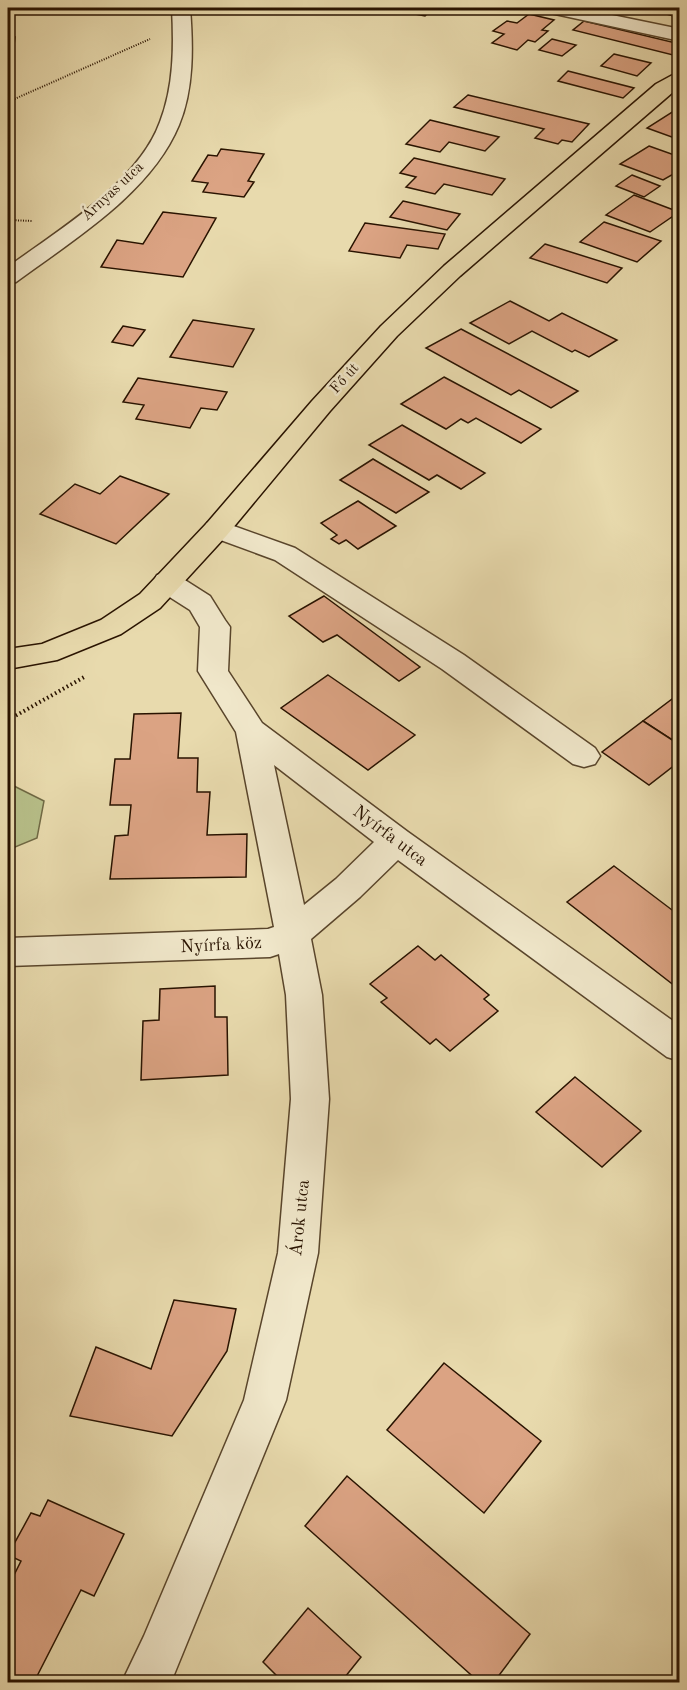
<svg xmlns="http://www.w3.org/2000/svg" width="687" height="1690" font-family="'Old Standard TT',serif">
	<rect width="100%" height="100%" fill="#e8daad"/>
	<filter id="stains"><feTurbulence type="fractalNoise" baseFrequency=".00333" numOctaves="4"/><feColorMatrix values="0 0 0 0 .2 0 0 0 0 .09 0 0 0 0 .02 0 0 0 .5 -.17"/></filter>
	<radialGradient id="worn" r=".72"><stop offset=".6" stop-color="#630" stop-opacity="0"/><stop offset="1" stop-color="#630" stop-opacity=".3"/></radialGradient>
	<polygon fill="#b7bf89" stroke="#706944" stroke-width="1.5" points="8,783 44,801 37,838 8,850"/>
	<g fill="#dba383" stroke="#291300" stroke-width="1.5">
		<polygon points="398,8 433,8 425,16 395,10"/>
		<polygon points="646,8 680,8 680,18"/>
		<polygon points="529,14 554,20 542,30 548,31 535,42 528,40 517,50 492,43 504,34 493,31 507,21 517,23"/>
		<polygon points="584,21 680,44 680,49 673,55 573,30"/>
		<polygon points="8,37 15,37 10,78 8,78"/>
		<polygon points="552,39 576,45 562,56 539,50"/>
		<polygon points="614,54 651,63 637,76 601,66"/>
		<polygon points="568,71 634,88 623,98 558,81"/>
		<polygon points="468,95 589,124 572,142 562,140 558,144 535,138 544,129 454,107"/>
		<polygon points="680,107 680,140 647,128"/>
		<polygon points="430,120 499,137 485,151 449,142 440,152 406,144"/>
		<polygon points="649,146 680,157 680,174 675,173 663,180 620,164"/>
		<polygon points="221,149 264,154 248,181 254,182 244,197 203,192 208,183 192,181 208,155 217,156"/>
		<polygon points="414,158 505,179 492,195 444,184 435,194 406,187 416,177 400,173"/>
		<polygon points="632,175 660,186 644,197 616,186"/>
		<polygon points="634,195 679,212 650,232 606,215"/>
		<polygon points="403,201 460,214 447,230 390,217"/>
		<polygon points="163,212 216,218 183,277 101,267 117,240 143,244"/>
		<polygon points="604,222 661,241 637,262 580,242"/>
		<polygon points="365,223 445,234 438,249 407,245 400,258 349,251"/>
		<polygon points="545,244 622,268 607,283 530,258"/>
		<polygon points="510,301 549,321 562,313 617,340 589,357 575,350 572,352 532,331 509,344 470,323"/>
		<polygon points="193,320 254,329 233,367 170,357"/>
		<polygon points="123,326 145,330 133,346 112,342"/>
		<polygon points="461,329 578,391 551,408 519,390 511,395 426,348"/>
		<polygon points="444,377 541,429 521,443 476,418 468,423 461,419 446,429 401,404"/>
		<polygon points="138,378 227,392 217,410 201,408 190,428 136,419 144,405 123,402"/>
		<polygon points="402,425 485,473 461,489 437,475 429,480 369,445"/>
		<polygon points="373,459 429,492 396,513 340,480"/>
		<polygon points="120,476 169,494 116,544 40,514 75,484 100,494"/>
		<polygon points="358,501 396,526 358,549 346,540 339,544 331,539 337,535 321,523"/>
		<polygon points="324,596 420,667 399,681 337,635 323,642 289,616"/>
		<polygon points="328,675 415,735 368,770 281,708"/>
		<polygon points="680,693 680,745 643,721"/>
		<polygon points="181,713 178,758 198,758 197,792 210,792 207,835 247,834 246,877 110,879 115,836 128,835 131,805 110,805 115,759 130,759 134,714"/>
		<polygon points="643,721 680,745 680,761 649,785 602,752"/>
		<polygon points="614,866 680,916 680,990 567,902"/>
		<polygon points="418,946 435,960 441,955 489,995 484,999 498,1011 450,1051 436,1039 430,1044 381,1002 387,998 370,984"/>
		<polygon points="215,986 215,1017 227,1017 228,1075 141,1080 143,1021 159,1020 160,989"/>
		<polygon points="575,1077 641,1131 602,1167 536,1112"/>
		<polygon points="174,1300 236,1309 227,1351 172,1436 70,1416 96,1347 151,1369"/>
		<polygon points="444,1363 541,1441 484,1513 387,1430"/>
		<polygon points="347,1476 530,1634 494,1682 479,1682 305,1526"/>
		<polygon points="48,1500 124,1534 94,1596 81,1590 34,1682 25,1682 8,1674 8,1587 21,1561 8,1555 31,1513 40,1516"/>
		<polygon points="308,1608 361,1657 341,1682 283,1682 263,1662"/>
	</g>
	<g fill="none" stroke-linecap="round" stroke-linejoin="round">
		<defs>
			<g id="minor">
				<path d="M172 8H190C193 46 194 89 179 125 151 193 73 240 16 282L8 284V267C58 230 138 183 160 122 174 86 174 46 172 8Z"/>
				<polygon points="546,8 578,8 680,29 680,41 555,14 548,12"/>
				<polygon points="217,520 295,548 464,655 595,748 600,756 595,764 584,767 573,764 442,669 275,560 207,535 203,529 207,523"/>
				<path d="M167 573 177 575 210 596 225 620 230 627 228 671 262 723 408 832 680 1026V1061L667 1057 398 860 360 897 311 939 322 995 329 1099 318 1253 286 1400 171 1682H122L144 1636 244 1400 278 1253 291 1099 286 995 279 954 270 957 8 966V938L268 929 274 927 236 732 198 671 200 627 190 610 157 589 153 582 157 575ZM274 765 374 842 336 879 304 905Z"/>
			</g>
			<polygon id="major" points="680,71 680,86 460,276 397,336 330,411 227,535 160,608 121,634 57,660 8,669 8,649 42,644 101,620 140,594 207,523 312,401 381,326 444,266 656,84"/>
		</defs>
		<use href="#minor" stroke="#59452b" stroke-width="3"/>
		<use href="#major" stroke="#291300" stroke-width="3"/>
		<g stroke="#291300" stroke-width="2" stroke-dasharray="1 1.5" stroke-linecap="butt">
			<polyline points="10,101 150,39"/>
			<polyline points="8,220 33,221"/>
		</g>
		<polyline stroke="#291300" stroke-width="4" stroke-dasharray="1.5 3" stroke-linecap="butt" points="8,720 86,676"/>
		<use href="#minor" fill="#f0e7ca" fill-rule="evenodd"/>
		<use href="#major" fill="#e8daad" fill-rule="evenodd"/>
	</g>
	<g text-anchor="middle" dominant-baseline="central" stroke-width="5" stroke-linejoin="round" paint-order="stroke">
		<g font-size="15" fill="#291300" stroke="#f0e7ca">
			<text transform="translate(113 192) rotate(-43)">Árnyas utca</text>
			<text transform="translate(345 379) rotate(-48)">Fő út</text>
		</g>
		<g font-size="18" fill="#291300" stroke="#f0e7ca">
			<text transform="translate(390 836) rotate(37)">Nyírfa utca</text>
			<text transform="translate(221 945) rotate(-3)">Nyírfa köz</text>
			<text transform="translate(300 1218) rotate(-84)">Árok utca</text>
		</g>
	</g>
	<rect width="687" height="1690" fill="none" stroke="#e8daad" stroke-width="30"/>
	<rect x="9" y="9" width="669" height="1672" fill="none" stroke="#291300" stroke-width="3"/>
	<rect x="15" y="15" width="657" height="1660" fill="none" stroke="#291300" stroke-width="1.5"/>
	<rect width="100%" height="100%" filter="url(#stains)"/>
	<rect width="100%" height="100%" fill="url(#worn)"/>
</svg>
